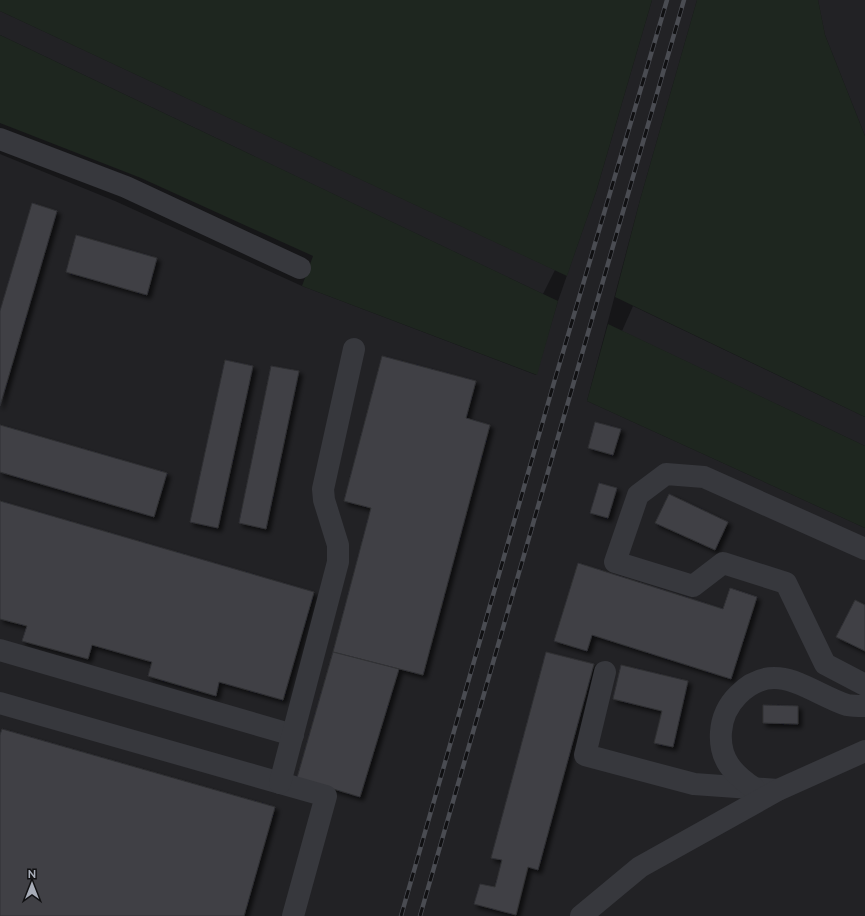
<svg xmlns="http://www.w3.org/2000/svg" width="865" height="916" font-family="Raleway,sans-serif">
	<defs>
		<filter id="shadow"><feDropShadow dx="3.5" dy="3.5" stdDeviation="2" flood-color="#0009"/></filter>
	</defs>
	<rect width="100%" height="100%" fill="#161618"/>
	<g fill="#222225">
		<polygon points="652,0 697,0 640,200 587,401 865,528 865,916 0,916 0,154 115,201 302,286 536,375 558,301 596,192"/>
		<polygon points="818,0 865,0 865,136 825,35"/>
		<polygon points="0,11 555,270 543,294 0,35"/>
		<polygon points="633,306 865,417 865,446 622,331"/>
	</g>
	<g fill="#1e261f">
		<polygon points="0,0 652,0 596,192 567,276 0,11"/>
		<polygon points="697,0 818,0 825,35 865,136 865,417 615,297 640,200"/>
		<polygon points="0,35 558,301 537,375 302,286 313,256 141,178 0,123"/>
		<polygon points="608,324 865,446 865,528 587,401"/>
	</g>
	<g fill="#404145" stroke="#303034" filter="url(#shadow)">
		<polygon points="32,203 57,211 0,406 0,311"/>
		<polygon points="76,235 157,258 147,295 66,272"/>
		<polygon points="382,356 476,381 466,418 490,425 423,675 333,652 371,508 344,501"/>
		<polygon points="225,360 253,366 218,528 190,522"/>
		<polygon points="271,366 299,371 266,529 239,523"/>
		<polygon points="595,422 621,429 613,455 588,448"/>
		<polygon points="0,425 167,473 154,517 0,472"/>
		<polygon points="599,483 617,488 608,518 590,513"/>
		<polygon points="669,494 728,522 715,550 655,523"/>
		<polygon points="0,501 314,592 283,700 219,682 216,696 148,676 152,662 92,645 88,659 22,641 27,626 0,619"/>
		<polygon points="578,563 723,609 730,588 757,597 731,679 592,635 587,651 554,641"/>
		<polygon points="855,600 865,605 865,651 836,637"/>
		<polygon points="333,652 399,669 360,797 297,778"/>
		<polygon points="546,652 594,664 538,870 528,867 516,915 474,904 480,884 495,887 502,860 491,858"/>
		<polygon points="621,665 688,681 673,747 654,743 662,711 613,699"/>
		<polygon points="763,705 798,706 798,724 763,723"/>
		<polygon points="2,729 275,807 244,916 0,916 0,735"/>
	</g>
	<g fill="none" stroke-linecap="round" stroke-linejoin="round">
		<g stroke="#37383d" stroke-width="22">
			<polyline points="0,139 126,187 300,268"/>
			<polyline points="865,549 704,477 666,474 638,495 615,562 693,586 723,563 786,583 825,664 865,685"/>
			<polyline points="0,650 293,735"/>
			<polyline points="605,672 585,755 694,784 778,790"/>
			<polyline points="0,703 326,796 293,916"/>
			<polyline points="280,783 338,562 338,545 324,500 323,489 354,349"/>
			<path d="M754 788C733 774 719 759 721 732 722 717 728 705 738 695 775 657 810 693 847 705 852 706 859 706 865 706"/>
			<polyline points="581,916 640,867 778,790 865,751"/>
		</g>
		<defs>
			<g id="rail">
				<polyline points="401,916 553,386 667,0"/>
				<polyline points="420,916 684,0"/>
			</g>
		</defs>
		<use href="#rail" stroke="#4a4c52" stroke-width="4.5"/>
		<use href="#rail" stroke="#111113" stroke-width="3" stroke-dasharray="9" stroke-linecap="butt"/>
	</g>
	<g transform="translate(32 884)" stroke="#111113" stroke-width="3" paint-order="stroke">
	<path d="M0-3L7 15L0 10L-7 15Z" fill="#a8adb8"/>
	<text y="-6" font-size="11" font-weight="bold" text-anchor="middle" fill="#a8adb8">N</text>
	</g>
</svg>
